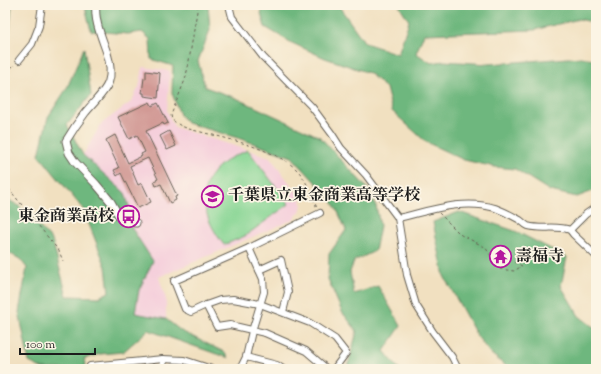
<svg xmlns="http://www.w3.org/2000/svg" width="601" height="374" font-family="'Sorts Mill Goudy','Noto Serif JP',serif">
	<rect width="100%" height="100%" fill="#fcf5e5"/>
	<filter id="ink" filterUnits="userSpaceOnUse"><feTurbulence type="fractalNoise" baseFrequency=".025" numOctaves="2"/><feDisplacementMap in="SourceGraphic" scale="8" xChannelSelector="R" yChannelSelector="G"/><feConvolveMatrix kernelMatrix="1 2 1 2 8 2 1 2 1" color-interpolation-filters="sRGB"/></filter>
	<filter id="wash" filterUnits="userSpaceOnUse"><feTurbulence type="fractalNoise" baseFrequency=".012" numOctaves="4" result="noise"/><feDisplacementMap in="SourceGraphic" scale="16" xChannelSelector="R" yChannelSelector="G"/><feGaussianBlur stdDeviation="0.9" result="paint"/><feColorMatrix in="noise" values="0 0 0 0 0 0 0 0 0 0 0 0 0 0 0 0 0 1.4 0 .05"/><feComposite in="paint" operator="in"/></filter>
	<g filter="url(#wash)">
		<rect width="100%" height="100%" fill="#f1e0c0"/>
		<polygon fill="#f5cfdb" points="143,67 170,71 167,111 174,127 270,157 301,198 302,205 300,212 292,220 159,277 166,299 166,319 135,313 139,290 152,261 83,155 101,124 131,102 139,87"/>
		<path fill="#89d695" stroke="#527958" d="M248 150 289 204 245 236 224 245C204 219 192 186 223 163 230 157 240 154 248 150Z"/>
		<g fill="#6eb77e" stroke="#456a4d">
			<polygon points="5,5 12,5 8,47 5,47"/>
			<polygon points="88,5 208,5 210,30 198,61 205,87 236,98 320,137 367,188 376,206 380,226 375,251 354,261 350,272 354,294 378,286 401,326 384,351 399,369 347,369 357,331 342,312 328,279 329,254 346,230 339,214 331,199 292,157 238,138 187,123 180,115 172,93 173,66 151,59 150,39 142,32 128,34 91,31 85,6"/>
			<polygon points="265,5 338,5 365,43 398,54 409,21 399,5 596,5 596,23 579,19 534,30 424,34 416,53 431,63 444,61 489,64 582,57 596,61 596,190 577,197 550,191 515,169 495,167 464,160 426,142 392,111 386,88 369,73 325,58 292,43 265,27 261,13"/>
			<polygon points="84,48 91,95 67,125 83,155 125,193 130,210 124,216 153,261 139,290 135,313 166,319 181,331 224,352 228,358 148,330 123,352 100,354 84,359 86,369 43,369 29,362 19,312 27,268 20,259 5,251 5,198 19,206 52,240 67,296 99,297 109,292 106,267 83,209 39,155 48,117 67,88"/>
			<polygon points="459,212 515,231 567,257 561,286 579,316 596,329 596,369 510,369 490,353 477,336 444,276 433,222"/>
		</g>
		<g id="blocks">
			<g fill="#d29a95">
				<polygon points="146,71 160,73 158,98 144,96 144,93 142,93 144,78 146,79"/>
				<polygon points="150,102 152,106 158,103 168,123 164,125 163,123 146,131 177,196 175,197 176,200 170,203 161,184 156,186 154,181 158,179 148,158 130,166 138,185 142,183 151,202 138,208 121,173 117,176 114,170 119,168 106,140 115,135 128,163 142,156 141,154 145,152 137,135 129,139 118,117"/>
				<polygon points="169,131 176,146 167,150 160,136"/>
			</g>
		</g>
	</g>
	<g filter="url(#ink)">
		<use href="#blocks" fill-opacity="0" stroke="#676155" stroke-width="1"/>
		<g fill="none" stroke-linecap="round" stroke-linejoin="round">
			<defs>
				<g id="minor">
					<polyline points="229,5 232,17 263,57 312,107 332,134 341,148 366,175 398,218 407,275 416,305 433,332 452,357 458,369"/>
					<polyline points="19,60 32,44 39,26 42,5"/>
					<polyline points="320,213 249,248 174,281 185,309 191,312 206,305 220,300 233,299 260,304 310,323 335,339 346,353 334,369"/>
					<path d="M398 218C429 211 463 198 495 208 503 211 513 216 520 220 523 222 525 225 528 226 541 230 557 225 570 230L573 234 596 256"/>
					<polyline points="570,230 586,214 596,207"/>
					<polyline points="259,270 281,260 288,292 283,312"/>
					<polyline points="206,305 217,327 230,325 265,333 306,351 327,369"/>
					<polyline points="246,357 277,365 283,369"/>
					<polyline points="163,359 164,369"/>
					<polyline points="91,369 90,366 163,359 184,360 212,369"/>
					<polyline points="240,369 246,357 252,331 264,292 263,279 249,248"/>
					<polyline points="509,369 510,369"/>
				</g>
				<path id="tertiary" d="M96 5C94 21 102 38 107 53 117 85 103 91 85 113 78 122 72 131 66 141L69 153 75 162 96 184 111 202 119 216 130 222 136 223"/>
			</defs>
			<use href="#minor" stroke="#676155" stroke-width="8"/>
			<use href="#tertiary" stroke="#676155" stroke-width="9"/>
			<g stroke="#676155" stroke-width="1" stroke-dasharray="3 3" stroke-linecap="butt">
				<path d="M198 5 188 67 185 80 171 115 172 120 181 126 189 129C219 137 278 148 299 172 307 181 312 197 317 208"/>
				<polyline points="5,97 10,69 15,64"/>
				<polyline points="5,184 59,251 63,261"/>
				<polyline points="439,213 461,235 485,247 500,269 514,271 522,266 508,259"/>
			</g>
			<use href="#minor" stroke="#fff" stroke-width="6"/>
			<use href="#tertiary" stroke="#fff" stroke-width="7"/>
		</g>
	</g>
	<defs>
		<symbol id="school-ring" viewBox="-11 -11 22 22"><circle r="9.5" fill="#fcf5e5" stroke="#b5179e" stroke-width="1.5"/><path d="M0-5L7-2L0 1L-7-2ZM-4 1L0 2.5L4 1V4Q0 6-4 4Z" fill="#b5179e"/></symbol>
		<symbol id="bus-ring" viewBox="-11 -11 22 22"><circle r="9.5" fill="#fcf5e5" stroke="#b5179e" stroke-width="1.5"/><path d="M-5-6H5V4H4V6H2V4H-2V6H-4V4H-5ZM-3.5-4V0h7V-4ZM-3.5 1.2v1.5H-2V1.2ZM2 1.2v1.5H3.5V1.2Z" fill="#b5179e"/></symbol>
		<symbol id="temple-ring" viewBox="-11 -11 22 22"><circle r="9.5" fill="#fcf5e5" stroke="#b5179e" stroke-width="1.5"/><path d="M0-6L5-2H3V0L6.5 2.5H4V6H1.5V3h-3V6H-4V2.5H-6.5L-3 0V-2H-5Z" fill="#b5179e"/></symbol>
	</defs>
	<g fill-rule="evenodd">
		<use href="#school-ring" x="200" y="184" width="25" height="25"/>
		<use href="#bus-ring" x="116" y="204" width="25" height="25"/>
		<use href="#temple-ring" x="488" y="244" width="25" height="25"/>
	</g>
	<g text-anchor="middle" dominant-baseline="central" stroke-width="3.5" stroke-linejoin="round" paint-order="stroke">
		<g font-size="16" font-weight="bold" fill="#1c1c1c" stroke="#fcf5e5" text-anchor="start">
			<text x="228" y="196">千葉県立東金商業高等学校</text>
			<text x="114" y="217" text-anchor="end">東金商業高校</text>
			<text x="516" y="257">壽福寺</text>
		</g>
	</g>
	<rect width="601" height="374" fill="none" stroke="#fcf5e5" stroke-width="20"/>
	<path d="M20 348v6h75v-6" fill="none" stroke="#1c1c1c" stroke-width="2"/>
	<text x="26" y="348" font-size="12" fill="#1c1c1c" stroke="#fcf5e5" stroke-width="3" paint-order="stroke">100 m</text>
</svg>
